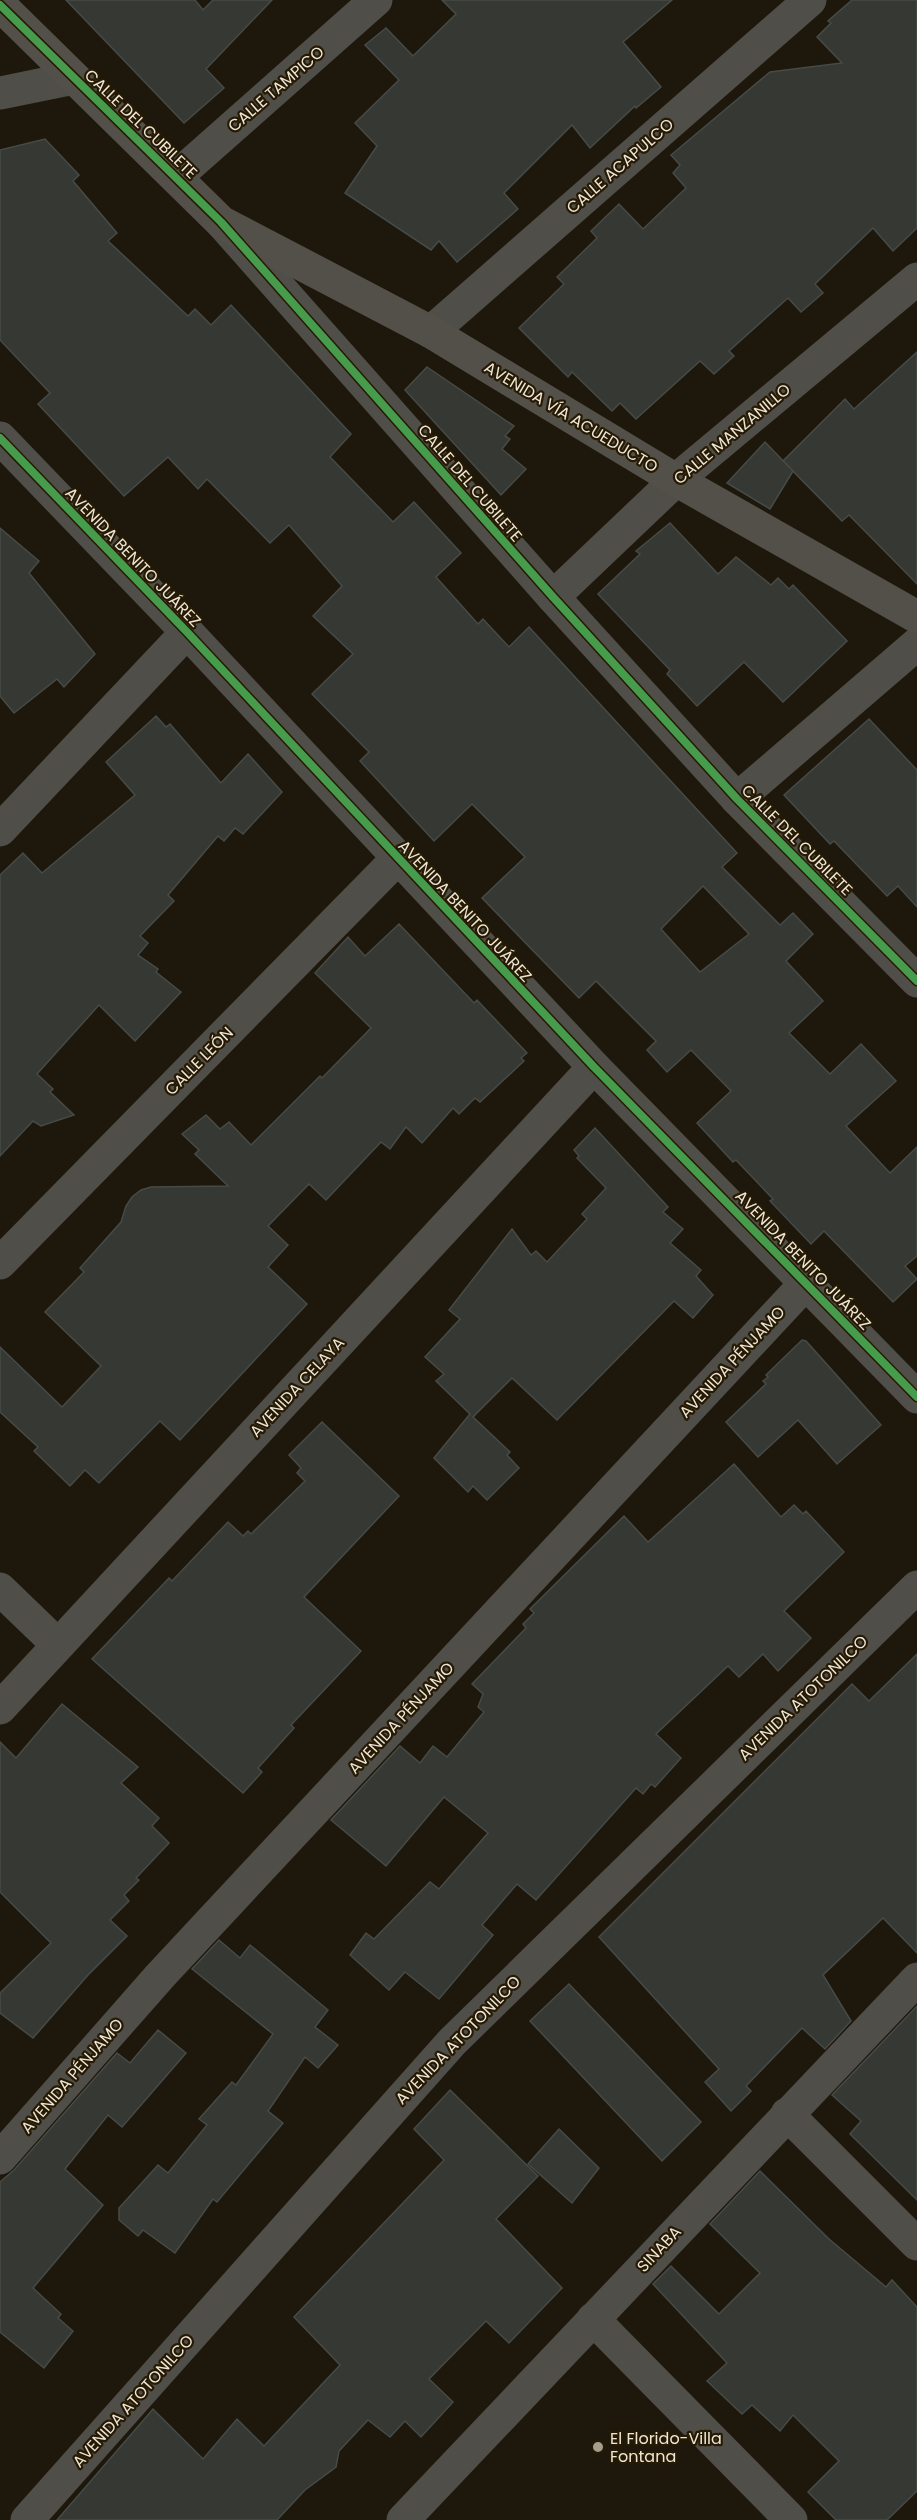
<svg xmlns="http://www.w3.org/2000/svg" width="917" height="2520" font-family="Poppins,sans-serif">
	<rect width="100%" height="100%" fill="#1e170b"/>
	<g fill="#353833" stroke="#474b47" stroke-width="1.5" fill-rule="evenodd">
		<polygon points="66,0 195,0 203,10 213,0 272,0 206,69 224,88 184,123"/>
		<polygon points="442,0 672,0 623,42 661,87 636,108 635,106 590,148 572,125 504,193 518,209 457,262 439,241 431,250 345,193 377,146 355,123 399,80 365,45 386,28 413,56 456,14"/>
		<polygon points="852,0 917,0 917,228 893,251 873,228 815,284 823,293 801,312 788,298 729,351 734,356 714,374 700,361 636,419 620,403 612,411 572,372 568,377 519,328 564,284 557,277 597,238 591,231 619,204 643,229 686,188 673,173 680,165 671,155 770,72 842,63 817,37 831,23 828,21"/>
		<path d="M45 139 79 175 73 181 117 233 108 241 188 316 195 309 211 325 231 305 351 434 330 457 393 522 414 502 461 553 436 577 478 624 483 619 509 647 529 627 737 853 722 867 780 925 793 913 813 934 786 961 823 1001 789 1033 830 1074 861 1044 896 1081 846 1126 890 1173 917 1147V1256L905 1266 917 1279 893 1302 824 1231 811 1244 770 1201 773 1199 736 1160 733 1162 697 1123 731 1091 691 1050 667 1072 647 1050 656 1041 596 981 579 998 482 898 525 857 472 804 434 841 360 761 369 752 312 694 353 654 313 616 342 586 289 525 270 543 207 479 198 489 168 457 124 496 38 404 50 393 0 340V150ZM703 886 749 934 700 972 661 929Z"/>
		<polygon points="917,352 917,584 849,515 842,521 783,461 845,399 854,409"/>
		<polygon points="427,367 514,426 505,436 510,439 502,449 526,469 501,495 405,390"/>
		<polygon points="765,442 793,471 770,509 727,483"/>
		<polygon points="670,523 718,574 736,557 771,585 778,578 789,589 793,585 847,641 783,702 744,662 697,706 667,674 670,670 598,594 640,554 636,551"/>
		<polygon points="0,528 39,561 29,573 95,654 64,687 57,679 14,713 0,696"/>
		<polygon points="156,716 166,727 170,724 221,783 248,754 282,792 243,834 235,828 224,841 218,836 168,895 174,901 140,936 148,943 138,955 158,969 156,972 181,992 135,1041 99,1005 37,1074 53,1089 50,1092 74,1115 41,1126 33,1121 0,1156 0,875 23,853 42,873 135,795 106,762"/>
		<polygon points="869,719 917,770 917,907 898,886 887,896 834,841 830,844 784,795"/>
		<polygon points="399,924 474,1003 477,1000 527,1053 521,1058 524,1061 480,1102 475,1098 459,1114 453,1108 422,1143 406,1127 390,1149 381,1142 326,1200 309,1184 268,1226 288,1245 268,1267 307,1304 180,1440 160,1421 99,1483 85,1470 70,1486 34,1451 38,1447 0,1412 0,1347 62,1407 101,1366 45,1312 84,1272 80,1268 121,1222 126,1206 132,1197 141,1190 151,1187 228,1186 195,1154 199,1150 182,1134 206,1115 220,1129 229,1122 251,1145 320,1076 322,1078 371,1028 315,973 348,937 365,956"/>
		<polygon points="595,1128 668,1207 663,1212 683,1229 670,1243 701,1270 696,1276 713,1295 693,1318 674,1301 557,1420 512,1378 473,1417 510,1452 507,1455 519,1468 487,1500 473,1486 468,1492 434,1458 470,1414 436,1381 444,1374 425,1357 460,1319 449,1310 512,1229 531,1255 536,1251 547,1262 587,1219 582,1214 606,1188 577,1158 579,1156 574,1150"/>
		<polygon points="802,1340 806,1341 881,1425 837,1464 798,1420 758,1457 726,1422 766,1384 763,1381 768,1377 766,1375"/>
		<polygon points="322,1422 399,1496 304,1597 361,1651 291,1725 294,1728 258,1768 262,1772 243,1793 92,1659 169,1578 172,1581 228,1522 243,1536 248,1531 251,1534 305,1481 297,1473 301,1468 289,1455"/>
		<polygon points="734,1464 781,1517 794,1505 803,1514 806,1511 844,1552 784,1611 811,1638 778,1671 763,1654 739,1677 728,1666 656,1734 681,1758 655,1787 651,1784 643,1794 636,1788 536,1900 517,1884 482,1925 493,1935 439,1999 405,1972 389,1990 350,1955 366,1933 374,1939 430,1882 439,1889 488,1833 444,1797 386,1866 331,1820 400,1746 420,1763 433,1746 447,1757 484,1712 478,1707 483,1694 472,1684 526,1628 523,1624 534,1613 530,1609 624,1516 648,1542"/>
		<polygon points="917,1654 917,1953 883,1918 823,1975 851,2021 825,2049 802,2028 746,2086 751,2091 731,2111 705,2082 719,2069 599,1937 852,1684 869,1701"/>
		<polygon points="62,1704 138,1767 121,1783 159,1818 152,1826 169,1843 136,1878 139,1880 124,1895 129,1901 110,1920 127,1936 88,1975 33,2038 0,2013 0,1993 51,1943 0,1892 0,1742 16,1758"/>
		<polygon points="219,1940 240,1958 250,1945 328,2010 315,2027 338,2045 318,2068 305,2057 268,2111 283,2123 217,2202 213,2199 175,2253 143,2230 138,2236 119,2220 119,2208 158,2165 168,2173 207,2125 199,2119 232,2082 236,2085 273,2034 192,1969"/>
		<polygon points="569,1984 701,2122 662,2161 530,2021"/>
		<polygon points="917,2006 917,2200 850,2134 861,2121 832,2095"/>
		<polygon points="158,2030 186,2053 122,2127 108,2115 65,2169 103,2205 33,2288 61,2314 58,2318 73,2331 44,2368 0,2332 0,2182 14,2170 117,2053 130,2063"/>
		<polygon points="450,2090 538,2176 496,2219 562,2288 509,2343 486,2321 429,2379 453,2402 421,2437 405,2421 390,2437 368,2420 339,2451 336,2467 305,2490 277,2520 57,2520 153,2409 203,2459 237,2419 264,2446 340,2365 294,2317 444,2160 414,2129"/>
		<polygon points="559,2129 599,2168 572,2203 528,2164"/>
		<polygon points="760,2171 829,2239 886,2287 892,2280 917,2307 917,2491 887,2520 836,2520 808,2492 839,2461 793,2415 780,2431 752,2405 742,2414 707,2381 727,2363 653,2284 671,2266 719,2314 760,2273 710,2224"/>
	</g>
	<g fill="none" stroke-linecap="round" stroke-linejoin="round">
		<g stroke="#504e49" stroke-width="33">
			<polyline points="0,93 74,78"/>
			<polyline points="176,177 376,0"/>
			<polyline points="223,224 553,597 737,799 917,981"/>
			<polyline points="431,332 810,0"/>
			<polyline points="0,438 187,632 594,1067 917,1397"/>
			<polyline points="553,597 676,480 917,279"/>
			<polyline points="737,799 917,644"/>
			<polyline points="0,830 187,632"/>
			<polyline points="0,1263 397,859"/>
			<polyline points="0,1589 58,1645"/>
			<polyline points="0,1708 594,1067"/>
			<polyline points="787,2114 917,2244"/>
			<polyline points="0,2158 160,1976 806,1283"/>
			<polyline points="593,2319 791,2520"/>
			<polyline points="27,2520 452,2042 917,1587"/>
			<polyline points="403,2520 917,1979"/>
		</g>
		<polyline stroke="#53504a" stroke-width="33" points="0,5 221,222 431,332 676,480 917,617"/>
		<defs>
			<g id="cycleway">
				<polyline points="0,5 221,222 553,597 737,799 917,981"/>
				<polyline points="0,438 187,632 594,1067 917,1397"/>
			</g>
		</defs>
		<use href="#cycleway" stroke="#261a03" stroke-width="11"/>
		<use href="#cycleway" stroke="#469c4c" stroke-width="8"/>
	</g>
	<circle fill="#a59e90" stroke="#261a03" stroke-width="2" cx="598" cy="2447" r="6"/>
	<g text-anchor="middle" dominant-baseline="central" stroke-width="4.5" stroke-linejoin="round" paint-order="stroke">
		<g font-size="16" fill="#eee6d8" stroke="#261a03">
			<text transform="translate(276 89) rotate(-41)">CALLE TAMPICO</text>
			<text transform="translate(141 124) rotate(44)">CALLE DEL CUBILETE</text>
			<text transform="translate(620 166) rotate(-41)">CALLE ACAPULCO</text>
			<text transform="translate(571 417) rotate(31)">AVENIDA VÍA ACUEDUCTO</text>
			<text transform="translate(732 434) rotate(-40)">CALLE MANZANILLO</text>
			<text transform="translate(470 483) rotate(49)">CALLE DEL CUBILETE</text>
			<text transform="translate(133 557) rotate(46)">AVENIDA BENITO JUÁREZ</text>
			<text transform="translate(797 840) rotate(45)">CALLE DEL CUBILETE</text>
			<text transform="translate(465 911) rotate(47)">AVENIDA BENITO JUÁREZ</text>
			<text transform="translate(199 1061) rotate(-45)">CALLE LEÓN</text>
			<text transform="translate(803 1260) rotate(46)">AVENIDA BENITO JUÁREZ</text>
			<text transform="translate(732 1362) rotate(-47)">AVENIDA PÉNJAMO</text>
			<text transform="translate(297 1387) rotate(-47)">AVENIDA CELAYA</text>
			<text transform="translate(803 1698) rotate(-44)">AVENIDA ATOTONILCO</text>
			<text transform="translate(401 1718) rotate(-47)">AVENIDA PÉNJAMO</text>
			<text transform="translate(458 2040) rotate(-46)">AVENIDA ATOTONILCO</text>
			<text transform="translate(72 2076) rotate(-49)">AVENIDA PÉNJAMO</text>
			<text transform="translate(659 2249) rotate(-47)">SINABA</text>
			<text transform="translate(133 2401) rotate(-48)">AVENIDA ATOTONILCO</text>
		</g>
		<g font-size="16" fill="#eee6d8" stroke="#261a03" text-anchor="start">
			<text x="610" y="2438">El Florido-Villa<tspan x="610" dy="18">Fontana</tspan></text>
		</g>
	</g>
</svg>
